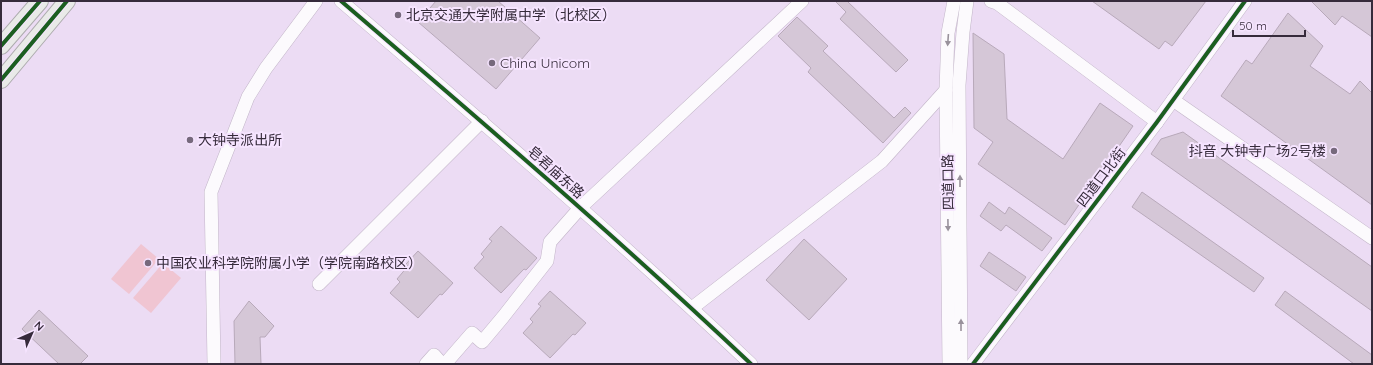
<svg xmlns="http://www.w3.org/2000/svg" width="1373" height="365" font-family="Quicksand,'Noto Sans SC',sans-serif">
	<rect width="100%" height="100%" fill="#ecdcf4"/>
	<g fill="#f0c5d2">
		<polygon points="141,244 159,259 129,294 111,279"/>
		<polygon points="163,263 181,278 151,313 133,298"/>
	</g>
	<g fill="#d5c7d7" stroke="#b8a9ba">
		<polygon points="436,1 498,1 540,38 496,89 418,22"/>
		<polygon points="835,1 847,1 908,60 896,72 840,19 846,12"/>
		<polygon points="1092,1 1206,1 1172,46 1165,41 1159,49"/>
		<polygon points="1311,1 1372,1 1372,37 1342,16 1335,25"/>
		<polygon points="1288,13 1323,46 1310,66 1350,94 1360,81 1372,93 1372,205 1221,96 1246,60 1252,64"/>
		<polygon points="797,17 828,46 823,51 894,118 905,107 911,113 883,143 808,72 811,68 778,36"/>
		<polygon points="973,33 1004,54 1007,119 1063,159 1100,103 1133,126 1065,225 978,164 993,142 974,128"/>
		<polygon points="1183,132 1372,267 1372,311 1151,154 1161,139"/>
		<polygon points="1142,192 1264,278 1254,292 1132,207"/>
		<polygon points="989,202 1005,214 1009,207 1052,238 1042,251 1006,225 1001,231 980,216"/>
		<polygon points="501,226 537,258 526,270 524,269 501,293 474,268 484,257 481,254 492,241 489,239"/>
		<polygon points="804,239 847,279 809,320 766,280"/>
		<polygon points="418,251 453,283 442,295 440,294 418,318 390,293 400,282 397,279 408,266 406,264"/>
		<polygon points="989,252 1026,277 1016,291 980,266"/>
		<polygon points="550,291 586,323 575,335 573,334 550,358 523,333 533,322 530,319 541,306 538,304"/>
		<polygon points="1285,291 1372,355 1372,364 1354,364 1275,305"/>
		<polygon points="249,301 274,326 265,337 260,337 261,364 235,364 234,321"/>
		<polygon points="39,310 88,356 80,364 59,364 22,329"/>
	</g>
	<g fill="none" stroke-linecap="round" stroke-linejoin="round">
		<defs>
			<g id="minor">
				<path d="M341 1C480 120 619 239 751 364"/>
				<polyline points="991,1 997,3 1157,122"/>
				<polyline points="1173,100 1372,238"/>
				<polyline points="319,284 482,121"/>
				<polyline points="692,308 882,161 946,90"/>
				<polyline points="214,364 211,192 248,97 266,68 316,1"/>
				<polyline points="426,364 434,355 442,364"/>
				<polyline points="445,364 472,333 482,342 503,317 547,261 550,242 580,208 802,1"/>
				<polyline points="949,364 946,90 948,33 954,1"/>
				<polyline points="961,364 959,85 963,32 967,1"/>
				<polyline points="973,364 1157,122 1245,1"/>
			</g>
			<g id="major">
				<polyline points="1,46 40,1"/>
				<polyline points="1,80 67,1"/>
			</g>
		</defs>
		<use href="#minor" stroke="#c2b5c8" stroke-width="14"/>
		<use href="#major" stroke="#adacae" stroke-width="18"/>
		<use href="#minor" stroke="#fcfafd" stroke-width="13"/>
		<use href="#major" stroke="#e9eae8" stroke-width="16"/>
		<defs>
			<g id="cycleway">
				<path d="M341 1C480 120 619 239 751 364"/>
				<polyline points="1,46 40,1"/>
				<polyline points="1,80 67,1"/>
				<polyline points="973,364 1157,122 1245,1"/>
			</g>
		</defs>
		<use href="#cycleway" stroke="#f6e4ff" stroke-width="6"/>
		<use href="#cycleway" stroke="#1b5e20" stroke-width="4"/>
	</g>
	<defs><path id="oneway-solid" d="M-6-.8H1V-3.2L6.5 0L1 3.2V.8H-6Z"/></defs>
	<g fill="#99929c">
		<use href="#oneway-solid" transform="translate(948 40) rotate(94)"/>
		<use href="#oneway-solid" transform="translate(960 181) rotate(-90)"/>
		<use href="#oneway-solid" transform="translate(948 225) rotate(89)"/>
		<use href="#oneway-solid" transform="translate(961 325) rotate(-90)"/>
	</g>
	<g fill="#76697c" stroke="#f6e4ff" stroke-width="1.5">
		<circle cx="398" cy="15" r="4"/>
		<circle cx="492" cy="63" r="4"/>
		<circle cx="190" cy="140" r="4"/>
		<circle cx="1334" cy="151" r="4"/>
		<circle cx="148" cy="263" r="4"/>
	</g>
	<g text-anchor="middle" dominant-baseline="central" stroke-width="4" stroke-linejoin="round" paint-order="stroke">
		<g font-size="14" fill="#362b3b" stroke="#f6e4ff" text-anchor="start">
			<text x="406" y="15">北京交通大学附属中学（北校区）</text>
			<text x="500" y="63">China Unicom</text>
			<text x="198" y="140">大钟寺派出所</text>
			<text x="1326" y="151" text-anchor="end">抖音 大钟寺广场2号楼</text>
			<text x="156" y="263">中国农业科学院附属小学（学院南路校区）</text>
		</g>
		<g font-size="14" fill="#362b3b" stroke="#f6e4ff">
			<text transform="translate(556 172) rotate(42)">皂君庙东路</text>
			<text transform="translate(1101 177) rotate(-53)">四道口北街</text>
			<text transform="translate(948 182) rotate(-91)">四道口路</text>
		</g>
	</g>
	<rect width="1373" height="365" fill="none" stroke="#362b3b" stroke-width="4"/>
	<g transform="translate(32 333) rotate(45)" stroke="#f6e4ff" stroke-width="3" paint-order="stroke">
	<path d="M0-3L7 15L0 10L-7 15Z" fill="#362b3b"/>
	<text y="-6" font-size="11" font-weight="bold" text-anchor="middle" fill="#362b3b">N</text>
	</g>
	<path d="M1233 30v6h72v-6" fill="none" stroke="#362b3b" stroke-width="2"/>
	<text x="1239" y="30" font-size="12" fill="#362b3b" stroke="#f6e4ff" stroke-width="3" paint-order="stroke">50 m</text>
</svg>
